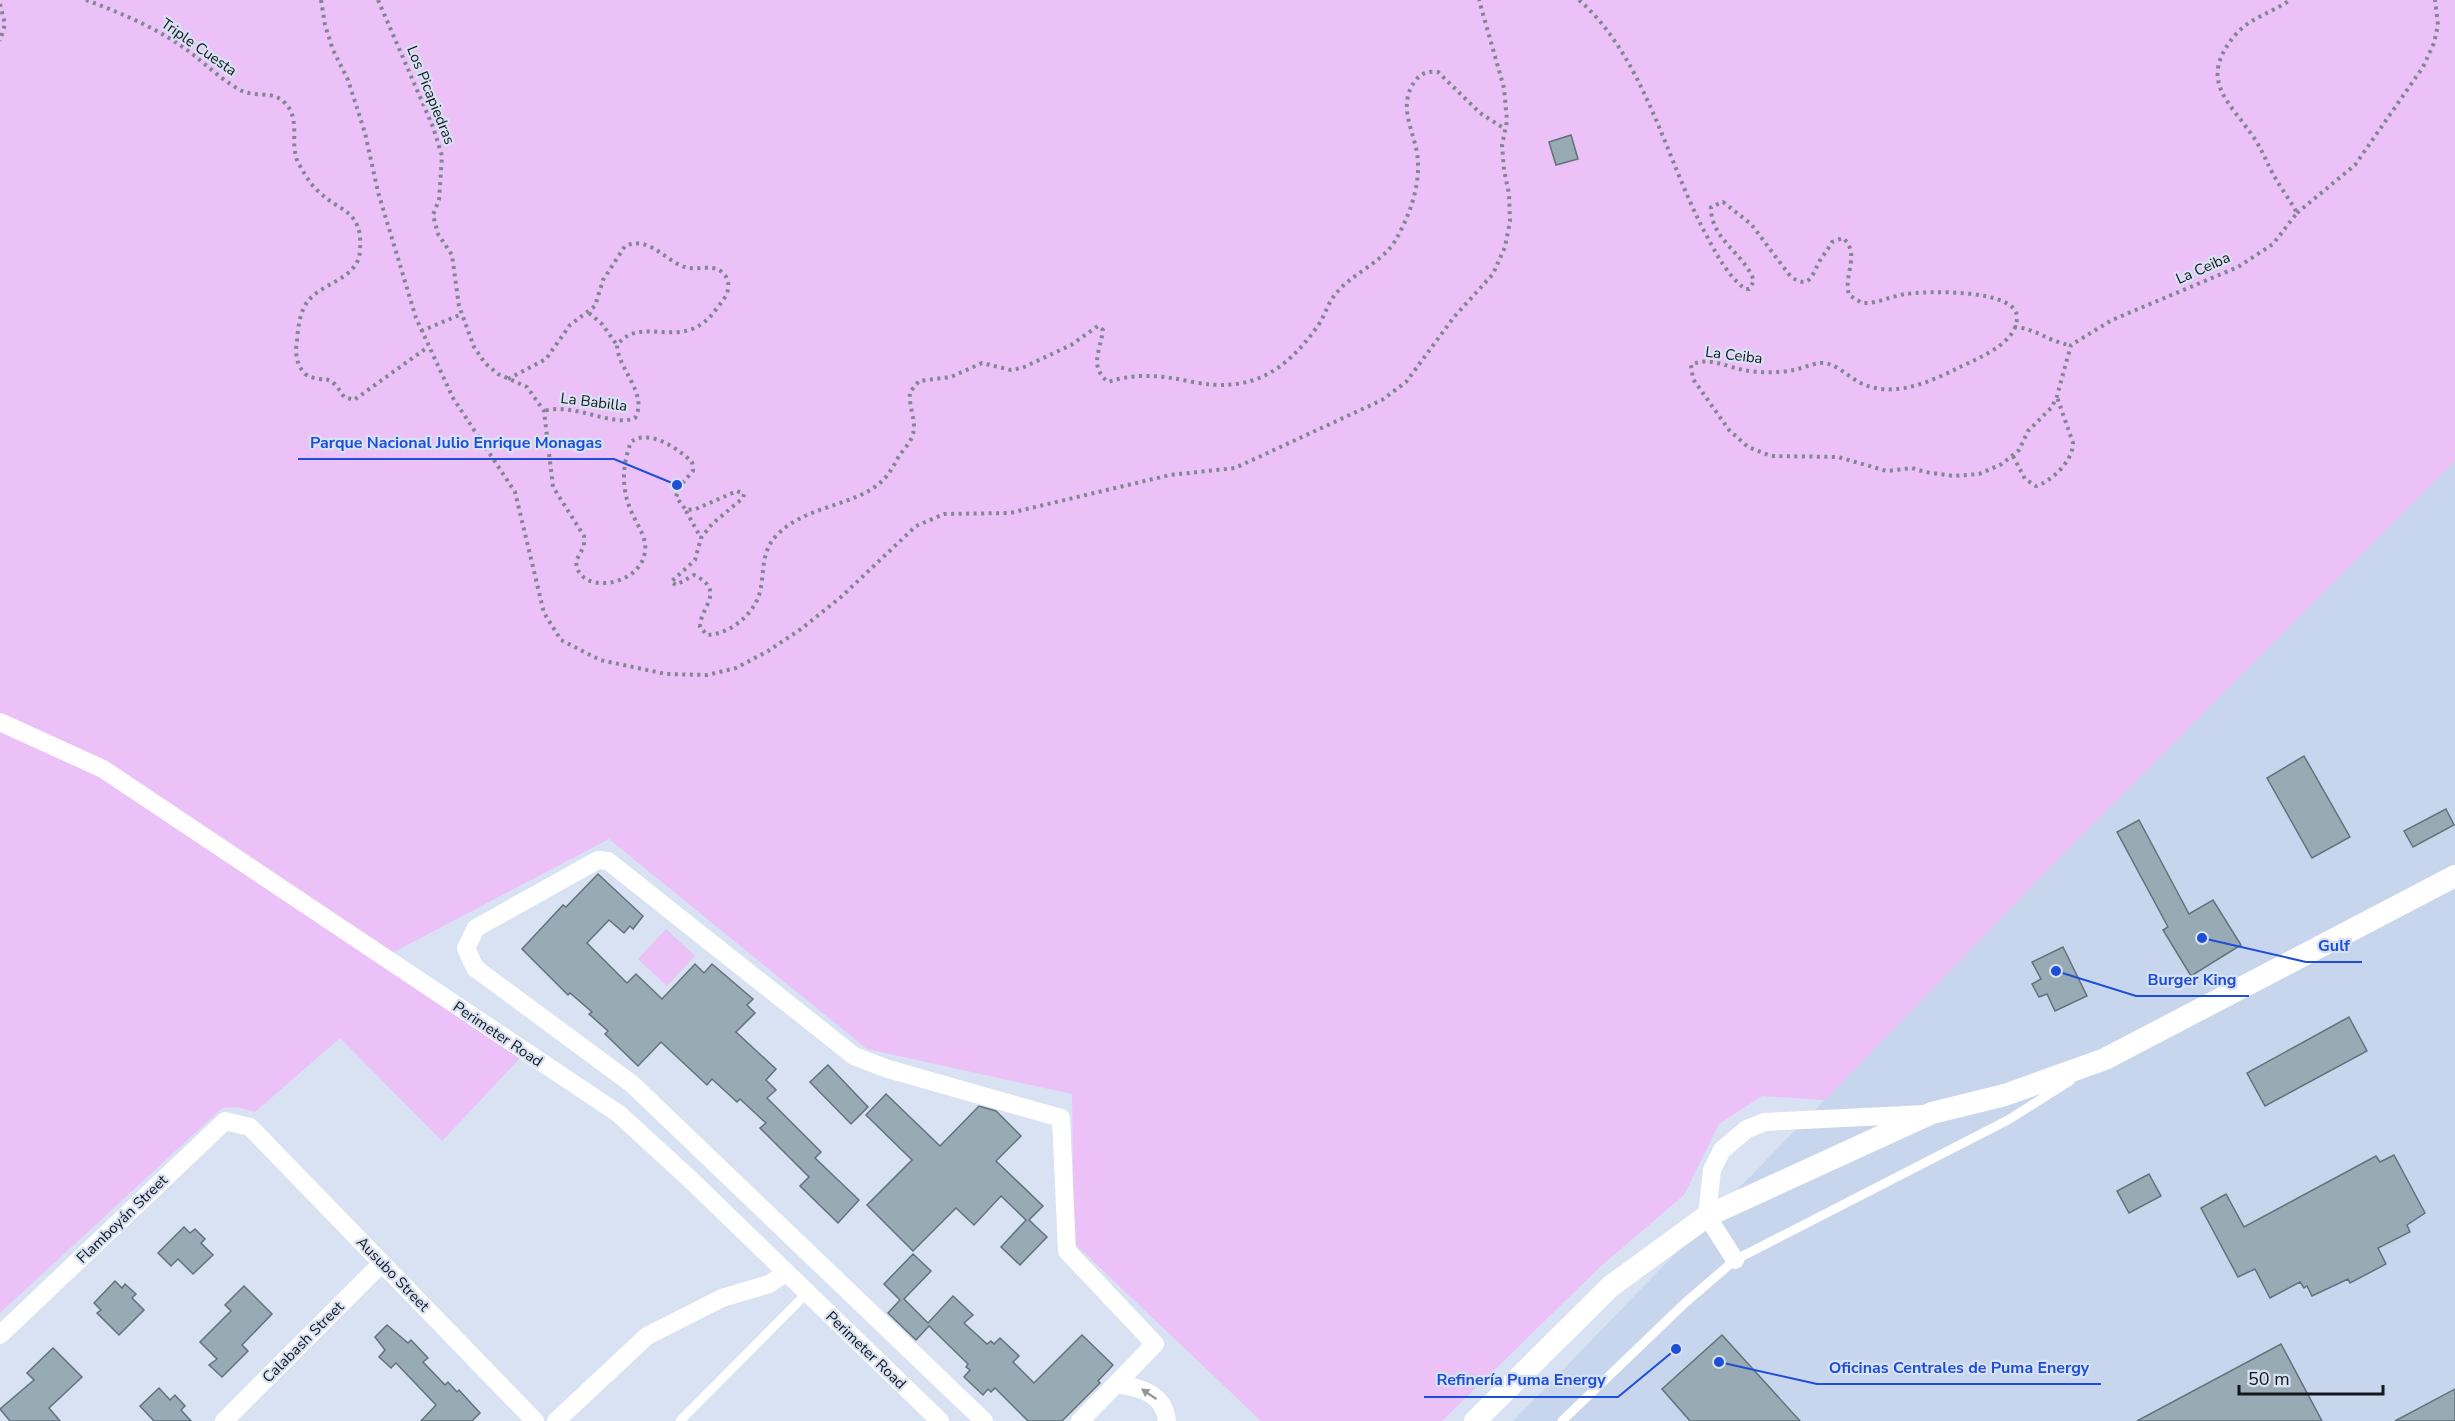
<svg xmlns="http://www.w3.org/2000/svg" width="2455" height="1421" font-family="'Nunito Sans',sans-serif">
	<rect width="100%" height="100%" fill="#d8e2f3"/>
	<polygon fill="#c8d6ed" points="2455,461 2455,1421 1513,1421 2067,850"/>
	<g fill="#ebc1f8">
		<polygon points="0,0 2455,0 2455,461 2067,850 1825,1100 1762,1096 1719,1124 1684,1195 1600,1267 1442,1421 1261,1421 1074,1243 1072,1094 867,1049 609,839 390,954 522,1056 442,1141 340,1038 255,1112 237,1107 222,1108 0,1313"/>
		<polygon points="666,929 695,956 667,986 638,959"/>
	</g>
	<g fill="#98abb5" stroke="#61727c" stroke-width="1.5">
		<polygon points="1571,135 1578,159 1556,165 1549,142"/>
		<polygon points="2304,756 2350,837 2312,858 2267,778"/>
		<polygon points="2446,809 2454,825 2413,847 2404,831"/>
		<polygon points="2139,820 2189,914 2213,900 2241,945 2191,976 2163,930 2168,927 2117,832"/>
		<polygon points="598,874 643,916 633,929 630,926 624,933 609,920 587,943 627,983 636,974 662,999 695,964 704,973 712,964 753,999 747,1005 755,1013 736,1032 776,1069 766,1080 776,1090 767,1098 821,1152 815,1158 859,1200 838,1223 800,1186 809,1177 760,1128 766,1123 740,1099 737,1102 712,1079 707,1085 661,1042 638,1066 605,1034 608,1031 589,1014 592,1012 570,993 568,995 522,949 563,905 566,907"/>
		<polygon points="2063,947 2087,996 2055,1011 2047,994 2039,997 2032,984 2041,979 2032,962"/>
		<polygon points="2349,1017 2367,1051 2265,1106 2247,1073"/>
		<polygon points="828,1065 868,1107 851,1124 810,1082"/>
		<polygon points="886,1094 940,1146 979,1106 996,1111 1021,1136 996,1161 1043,1206 1029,1220 1047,1237 1020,1265 1001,1247 1026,1220 1001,1196 974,1225 956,1208 913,1251 867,1205 912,1160 866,1115"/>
		<polygon points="2394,1155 2425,1213 2407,1225 2410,1232 2378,1248 2386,1264 2350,1283 2348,1279 2312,1296 2307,1286 2304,1288 2300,1282 2270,1298 2255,1269 2238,1277 2201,1208 2226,1194 2244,1227 2376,1156 2380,1162"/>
		<polygon points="2149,1174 2161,1196 2129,1213 2117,1191"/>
		<polygon points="184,1227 190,1233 195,1229 205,1239 201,1243 213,1255 193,1274 178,1259 171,1266 158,1253"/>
		<polygon points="913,1254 931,1271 904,1299 928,1323 953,1296 973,1315 964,1323 987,1344 991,1341 994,1344 1000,1338 1019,1356 1013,1362 1034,1383 1082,1335 1113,1365 1098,1381 1100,1383 1062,1421 1028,1421 995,1388 991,1392 988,1389 983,1395 964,1377 970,1370 966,1367 968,1364 929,1326 916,1340 888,1313 900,1300 884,1284"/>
		<polygon points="115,1281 122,1288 125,1284 136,1294 132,1298 144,1310 119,1335 97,1313 101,1310 94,1303"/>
		<polygon points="244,1286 272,1314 242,1345 248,1351 222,1377 209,1365 217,1359 200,1342 231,1311 225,1305"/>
		<polygon points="387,1325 408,1343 411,1340 428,1358 423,1362 445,1385 448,1382 457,1392 459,1390 480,1413 472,1421 421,1421 436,1405 396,1363 391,1368 379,1357 385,1350 375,1337"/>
		<polygon points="1722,1335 1800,1421 1690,1421 1662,1389"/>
		<polygon points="2281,1344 2322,1421 2137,1421"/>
		<polygon points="53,1348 82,1377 49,1408 60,1421 10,1421 0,1409 34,1380 27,1373"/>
		<polygon points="159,1388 170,1400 175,1395 185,1406 181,1410 191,1421 154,1421 140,1406"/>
		<polygon points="2455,1389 2455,1421 2395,1421"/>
	</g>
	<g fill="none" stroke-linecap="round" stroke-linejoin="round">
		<g stroke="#808793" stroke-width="4" stroke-dasharray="3 4.5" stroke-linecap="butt">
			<path d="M86 0C121 13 157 28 187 50 206 64 221 80 242 91 256 97 273 91 284 102 303 120 287 146 300 166 305 175 311 185 319 192 340 212 363 210 360 250 359 279 323 282 308 301 300 311 298 328 297 340 295 353 296 364 305 374 326 386 327 369 344 397L354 400 428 347"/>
			<polyline points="321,0 325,25 333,50 348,80 365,133 378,192 416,318 453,398 515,492 544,613 561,640 600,660 666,674 707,675 736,668 768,651 801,629 841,597 916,526 944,514 1010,513 1170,475 1235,468 1382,400 1406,382 1454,317 1493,274 1505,247 1510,221 1509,194 1504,170 1502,145 1507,121 1504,88 1479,0"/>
			<path d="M378 0 433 127 442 156 439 200 433 215 438 234 452 255 459 306 474 347 485 363 498 374 527 387 544 411 553 487 584 536V546L576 561C577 595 636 587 644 556 649 540 638 527 632 513 621 490 622 465 631 442 648 428 679 449 692 462L693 471 680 486 676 497 686 510 696 509 737 491 744 494 743 498 712 524 701 538 695 560 671 582 676 585 694 575C727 591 700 607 700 627L707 635C731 634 757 613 761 587 764 569 762 551 776 536 805 505 853 507 881 482 889 475 894 465 899 456 903 450 909 444 912 437 918 422 908 408 910 392L919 381 951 377 982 363 1011 370 1022 368 1071 345 1098 326 1103 330C1100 352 1089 366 1108 382 1139 372 1163 376 1193 382 1250 393 1284 373 1317 327 1324 318 1327 305 1334 296 1350 274 1381 264 1395 241 1408 219 1419 190 1418 164 1418 135 1395 109 1415 81 1421 73 1428 71 1438 72L1480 113 1505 129"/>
			<path d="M1579 0C1643 56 1665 155 1703 229 1715 251 1725 273 1745 289H1749L1754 281C1745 254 1710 239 1711 207L1723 202 1751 224 1791 277C1808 288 1811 279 1818 264 1822 256 1828 250 1832 242L1843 238C1861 254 1843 275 1849 295L1862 303C1877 304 1891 296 1906 294 1925 291 2020 288 2017 319 2015 344 1979 358 1960 367 1928 383 1890 400 1857 381 1845 374 1834 362 1820 363 1812 364 1803 368 1794 370 1779 373 1758 373 1744 370 1726 367 1709 356 1691 365L1693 379 1729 430 1748 447 1771 456 1838 457 1887 471 1912 468 1925 472 1954 476 1979 474 2002 464 2019 450 2028 431 2052 407 2057 396 2071 345 2112 320 2238 267 2273 244 2297 213C2290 200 2280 187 2273 174 2267 163 2263 152 2256 141 2232 103 2195 82 2236 34 2250 18 2273 12 2290 0"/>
			<polyline points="0,4 5,24 0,41"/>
			<polyline points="2297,213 2355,165 2423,67 2434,43 2438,25 2435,0"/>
			<polyline points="589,313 602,324 617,345"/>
			<path d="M2014 327C2036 328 2050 343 2071 345"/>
			<polyline points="421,331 462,314"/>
			<path d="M508 379 546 359 570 325 595 306 603 280 625 246C648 236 663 258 682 266 695 272 711 263 722 272 728 277 730 285 727 293 725 298 721 303 717 308 684 356 643 312 617 345 617 368 649 394 635 418 614 428 573 402 544 411"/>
			<path d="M2013 456 2025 479 2036 486C2052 481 2073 461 2073 443L2057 397"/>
			<polyline points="686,511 701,538"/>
		</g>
		<g stroke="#fff" stroke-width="9">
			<polyline points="680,1421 807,1293"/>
			<polyline points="1562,1421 1686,1302 1735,1260 2008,1120 2070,1081"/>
		</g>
		<g stroke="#fff" stroke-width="18">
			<polyline points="0,722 103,769 619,1114 692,1181 940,1421"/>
			<polyline points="1735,1260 1707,1216 1712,1170 1722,1150 1747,1129 1765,1122 1925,1114"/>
			<polyline points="0,1335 225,1121 250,1127 535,1421"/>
			<path d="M1116 1384C1139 1387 1164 1393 1167 1421"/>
			<polyline points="224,1421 382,1263"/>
			<polyline points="556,1421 647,1336 722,1298 769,1284 786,1273"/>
			<polyline points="984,1421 632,1084 475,968 466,948 476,928 598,860 608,861 854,1056 888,1069 1061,1118 1067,1251 1155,1344 1080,1421"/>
		</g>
		<polyline stroke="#fff" stroke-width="22" points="1475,1421 1611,1286 1707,1216 1932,1113 2005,1095 2105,1059 2455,876"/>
	</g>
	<defs><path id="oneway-solid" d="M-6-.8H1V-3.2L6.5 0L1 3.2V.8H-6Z" transform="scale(1.5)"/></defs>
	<use fill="#959799" href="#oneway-solid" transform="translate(1149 1394) rotate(-146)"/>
	<g text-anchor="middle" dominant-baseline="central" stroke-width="4.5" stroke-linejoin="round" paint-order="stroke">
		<g font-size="15" fill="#13171d" stroke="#d8e2f3">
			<text transform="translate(199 47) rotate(35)">Triple Cuesta</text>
			<text transform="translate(431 95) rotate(68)">Los Picapiedras</text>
			<text transform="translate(2203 268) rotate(-24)">La Ceiba</text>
			<text transform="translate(1734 355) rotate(7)">La Ceiba</text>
			<text transform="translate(594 402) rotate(7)">La Babilla</text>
			<text transform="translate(498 1034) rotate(34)">Perimeter Road</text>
			<text transform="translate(122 1219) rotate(-44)">Flamboyán Street</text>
			<text transform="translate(393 1274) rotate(46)">Ausubo Street</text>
			<text transform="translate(303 1342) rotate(-45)">Calabash Street</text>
			<text transform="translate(866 1350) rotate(44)">Perimeter Road</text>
		</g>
	</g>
	<path fill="none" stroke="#1d4ed8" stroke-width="2" d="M677 485L614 459H298M2202 938L2306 962H2362M2056 971L2136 996H2249M1719 1362L1817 1384H2101M1676 1349L1618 1397H1424"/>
	<g fill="#1d4ed8" stroke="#d8e2f3" stroke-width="2">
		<circle cx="677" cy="485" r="6"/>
		<circle cx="2202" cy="938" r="6"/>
		<circle cx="2056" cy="971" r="6"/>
		<circle cx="1719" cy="1362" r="6"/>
		<circle cx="1676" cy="1349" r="6"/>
	</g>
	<g font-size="16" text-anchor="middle" font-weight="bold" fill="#1d4ed8" stroke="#d8e2f3" stroke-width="4.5" stroke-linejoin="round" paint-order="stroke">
		<text x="456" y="448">Parque Nacional Julio Enrique Monagas</text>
		<text x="2334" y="951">Gulf</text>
		<text x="2192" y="985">Burger King</text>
		<text x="1959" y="1373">Oficinas Centrales de Puma Energy</text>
		<text x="1521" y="1385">Refinería Puma Energy</text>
	</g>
	<path d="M2239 1385v9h144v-9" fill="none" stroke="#13171d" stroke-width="3"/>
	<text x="2248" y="1385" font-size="18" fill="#13171d" stroke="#d8e2f3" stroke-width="4.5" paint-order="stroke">50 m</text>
</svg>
